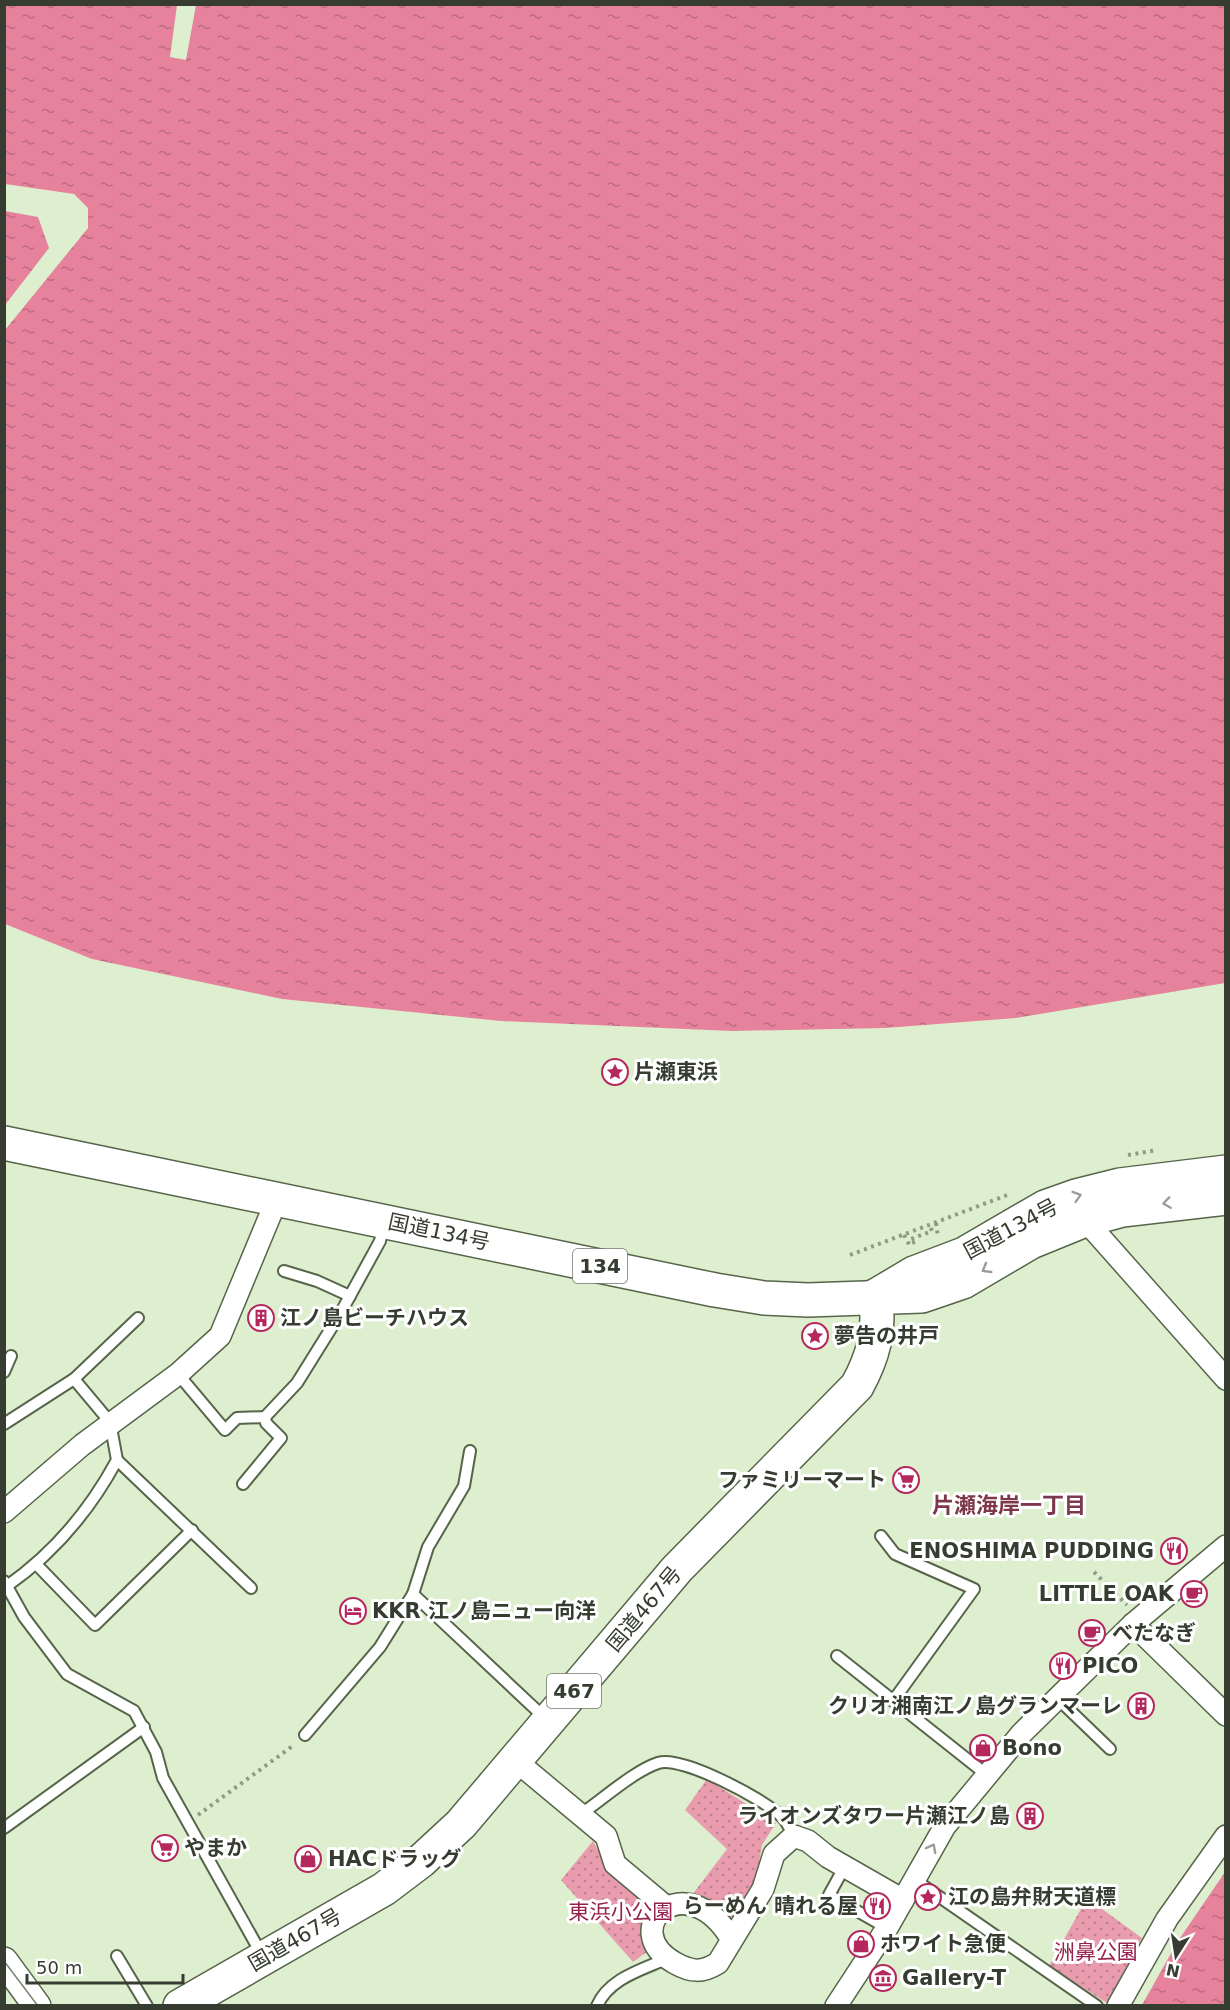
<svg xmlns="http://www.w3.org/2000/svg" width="1230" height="2010" font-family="'DejaVu Sans','Noto Sans JP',sans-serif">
	<defs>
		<pattern id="grass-dots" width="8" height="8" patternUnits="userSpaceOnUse" patternTransform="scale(1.5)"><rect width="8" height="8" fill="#e89cae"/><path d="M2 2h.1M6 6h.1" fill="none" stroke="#bd808e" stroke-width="1.8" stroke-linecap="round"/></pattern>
		<pattern id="water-ripples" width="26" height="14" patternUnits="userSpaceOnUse" patternTransform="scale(1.5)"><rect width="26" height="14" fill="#e6829c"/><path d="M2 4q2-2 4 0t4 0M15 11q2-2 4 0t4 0" fill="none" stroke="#bb6c80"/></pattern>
	</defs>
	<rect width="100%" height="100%" fill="#ddefcf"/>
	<g fill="url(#grass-dots)">
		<polygon points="707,1779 776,1823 762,1845 756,1881 733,1922 692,1895 727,1849 685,1810"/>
		<polygon points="593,1841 606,1865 652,1907 645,1917 651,1949 633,1962 561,1880"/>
		<polygon points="1087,1898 1142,1938 1107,2003 1049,1966"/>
	</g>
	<g fill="url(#water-ripples)">
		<polygon points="4,5 177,5 170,57 186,60 196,5 1225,5 1225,983 1016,1018 885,1028 732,1031 501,1021 282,999 92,959 5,924 5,330 88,228 88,208 74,194 5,184"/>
		<polygon points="5,211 38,217 49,248 5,305"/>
		<polygon points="1225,1872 1225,2005 1142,2005 1178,1941"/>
	</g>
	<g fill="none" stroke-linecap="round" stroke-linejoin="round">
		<defs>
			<g id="service">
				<polyline points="284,1271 317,1281 350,1296"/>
				<polyline points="4,1372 11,1356"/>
				<polyline points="178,1374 225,1430 237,1418 265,1417 297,1383 340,1314 380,1241 384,1224"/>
				<polyline points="74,1379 138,1318"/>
				<polyline points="4,1424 74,1379 110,1422 117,1460"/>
				<polyline points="243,1484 281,1438 266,1423 265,1417"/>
				<polyline points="881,1536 895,1554 974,1589 893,1701"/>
				<polyline points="37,1565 95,1625 192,1530"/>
				<polyline points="4,1581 24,1617 67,1674 134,1711 156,1752 163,1778 262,1955"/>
				<path d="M7 1586C54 1553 90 1510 117 1460L251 1588"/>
				<polyline points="413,1594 428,1547 464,1486 470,1451"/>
				<polyline points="837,1656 987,1775"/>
				<polyline points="1057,1698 1110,1749"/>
				<polyline points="305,1735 380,1647 413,1594 546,1719"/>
				<path d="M581 1814C603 1799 634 1771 658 1763 681 1755 764 1799 782 1817 787 1821 790 1830 794 1836"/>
				<polyline points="4,1828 144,1727"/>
				<polyline points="845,1866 829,1895 887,1928"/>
				<polyline points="915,1880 1097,2006"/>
				<polyline points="117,1956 147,2006"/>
				<path d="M597 2006C609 1978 642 1970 668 1958"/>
			</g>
			<g id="minor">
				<polyline points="1085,1220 1226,1379"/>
				<polyline points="4,1512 82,1445 178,1374 220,1336 277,1199"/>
				<polyline points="1133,1624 1226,1715"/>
				<polyline points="516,1761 606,1836 615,1864 665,1906"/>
				<path d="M732 1940C686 1862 615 1929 675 1963 691 1972 702 1973 718 1963L763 1889 774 1854 794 1836 808 1841 828 1857 903 1900"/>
				<polyline points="836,2006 887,1928 945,1826 1022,1733 1133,1624 1226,1546"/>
				<polyline points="1118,2006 1167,1919 1226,1836"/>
			</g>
			<polyline id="tertiary" points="4,1961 37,2006"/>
			<g id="trunk">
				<polyline points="4,1143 715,1290 764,1298 808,1300 922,1296 963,1282 1031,1242 1085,1220 1122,1210 1226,1198"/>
				<polyline points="877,1295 914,1273 964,1254 1045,1207 1076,1196 1120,1185 1226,1172"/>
				<path d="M180 2006 384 1889 421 1861 461 1824 677 1569 857 1386C873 1357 881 1329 875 1296"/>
			</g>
		</defs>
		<use href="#service" stroke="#56654a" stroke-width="14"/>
		<use href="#minor" stroke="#56654a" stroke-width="24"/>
		<use href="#tertiary" stroke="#56654a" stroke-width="30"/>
		<use href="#trunk" stroke="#56654a" stroke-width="36"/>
		<g stroke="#8e9b84" stroke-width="4" stroke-dasharray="3 4.5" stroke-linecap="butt">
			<polyline points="1128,1155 1157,1150"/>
			<polyline points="936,1223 938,1237"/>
			<polyline points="904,1235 910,1246"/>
			<polyline points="915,1242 912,1243 911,1239 932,1231 930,1226"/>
			<polyline points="850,1255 1010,1194"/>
			<polyline points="1094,1572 1127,1605"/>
			<polyline points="198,1815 294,1745"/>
		</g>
		<use href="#service" stroke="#fff" stroke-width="10"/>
		<use href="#minor" stroke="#fff" stroke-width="21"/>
		<use href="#tertiary" stroke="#fff" stroke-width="27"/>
		<use href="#trunk" stroke="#fff" stroke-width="33"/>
		<polyline stroke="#7a8671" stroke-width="1.5" points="4,1961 38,2006"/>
	</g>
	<defs><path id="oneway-chevron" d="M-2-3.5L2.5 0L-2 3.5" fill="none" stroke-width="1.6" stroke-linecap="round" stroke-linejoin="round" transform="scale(1.5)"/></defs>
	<g stroke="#9a9e98">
		<use href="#oneway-chevron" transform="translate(1077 1196) rotate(-17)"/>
		<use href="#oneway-chevron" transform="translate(1167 1203) rotate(172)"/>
		<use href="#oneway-chevron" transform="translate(986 1269) rotate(150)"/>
		<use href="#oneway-chevron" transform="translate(932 1848) rotate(-62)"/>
	</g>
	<defs>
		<symbol id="sight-ring" viewBox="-11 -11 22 22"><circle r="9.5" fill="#fff" stroke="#b5285d" stroke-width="1.5"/><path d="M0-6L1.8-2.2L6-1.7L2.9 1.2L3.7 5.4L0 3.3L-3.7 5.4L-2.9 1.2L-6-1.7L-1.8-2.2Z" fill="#b5285d"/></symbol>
		<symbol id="building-ring" viewBox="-11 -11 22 22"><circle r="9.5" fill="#fff" stroke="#b5285d" stroke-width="1.5"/><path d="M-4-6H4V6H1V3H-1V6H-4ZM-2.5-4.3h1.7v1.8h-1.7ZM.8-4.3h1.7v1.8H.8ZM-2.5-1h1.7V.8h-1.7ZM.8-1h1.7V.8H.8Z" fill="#b5285d"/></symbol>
		<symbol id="supermarket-ring" viewBox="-11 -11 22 22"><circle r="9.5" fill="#fff" stroke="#b5285d" stroke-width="1.5"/><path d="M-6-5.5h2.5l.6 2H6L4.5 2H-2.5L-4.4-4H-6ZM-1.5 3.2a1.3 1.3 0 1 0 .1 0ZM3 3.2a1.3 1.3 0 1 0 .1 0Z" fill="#b5285d"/></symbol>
		<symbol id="restaurant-ring" viewBox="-11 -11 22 22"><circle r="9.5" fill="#fff" stroke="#b5285d" stroke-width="1.5"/><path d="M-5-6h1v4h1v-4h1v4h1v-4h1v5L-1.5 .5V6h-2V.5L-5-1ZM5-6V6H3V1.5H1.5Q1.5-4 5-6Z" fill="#b5285d"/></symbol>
		<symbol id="cafe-ring" viewBox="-11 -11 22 22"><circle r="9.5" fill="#fff" stroke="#b5285d" stroke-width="1.5"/><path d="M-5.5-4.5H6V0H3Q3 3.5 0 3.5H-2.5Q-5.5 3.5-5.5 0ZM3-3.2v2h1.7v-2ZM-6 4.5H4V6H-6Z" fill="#b5285d"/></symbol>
		<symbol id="hotel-ring" viewBox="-11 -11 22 22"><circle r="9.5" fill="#fff" stroke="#b5285d" stroke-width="1.5"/><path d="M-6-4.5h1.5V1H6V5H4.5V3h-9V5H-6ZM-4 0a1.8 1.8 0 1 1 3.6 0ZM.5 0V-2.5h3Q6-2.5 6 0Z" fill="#b5285d"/></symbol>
		<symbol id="shop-ring" viewBox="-11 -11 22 22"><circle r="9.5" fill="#fff" stroke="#b5285d" stroke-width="1.5"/><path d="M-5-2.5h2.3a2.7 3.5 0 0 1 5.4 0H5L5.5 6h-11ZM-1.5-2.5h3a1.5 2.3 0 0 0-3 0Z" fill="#b5285d"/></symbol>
		<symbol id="museum-ring" viewBox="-11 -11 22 22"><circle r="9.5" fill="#fff" stroke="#b5285d" stroke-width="1.5"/><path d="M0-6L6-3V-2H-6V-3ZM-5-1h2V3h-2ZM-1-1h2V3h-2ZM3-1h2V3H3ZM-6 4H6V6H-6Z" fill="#b5285d"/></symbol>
	</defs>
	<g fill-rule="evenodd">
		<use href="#sight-ring" x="600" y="1057" width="30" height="30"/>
		<use href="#building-ring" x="246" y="1303" width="30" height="30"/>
		<use href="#sight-ring" x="800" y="1321" width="30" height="30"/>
		<use href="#supermarket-ring" x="891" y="1465" width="30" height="30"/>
		<use href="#restaurant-ring" x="1159" y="1536" width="30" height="30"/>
		<use href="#cafe-ring" x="1179" y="1579" width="30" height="30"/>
		<use href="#hotel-ring" x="338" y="1596" width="30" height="30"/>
		<use href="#cafe-ring" x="1077" y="1618" width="30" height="30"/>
		<use href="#restaurant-ring" x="1048" y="1651" width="30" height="30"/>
		<use href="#building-ring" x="1126" y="1691" width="30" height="30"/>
		<use href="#shop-ring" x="968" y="1733" width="30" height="30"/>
		<use href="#building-ring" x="1015" y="1801" width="30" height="30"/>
		<use href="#supermarket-ring" x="150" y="1833" width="30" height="30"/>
		<use href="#shop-ring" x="293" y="1844" width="30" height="30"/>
		<use href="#sight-ring" x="913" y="1882" width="30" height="30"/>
		<use href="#restaurant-ring" x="862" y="1891" width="30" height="30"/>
		<use href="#shop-ring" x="846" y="1929" width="30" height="30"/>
		<use href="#museum-ring" x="868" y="1963" width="30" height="30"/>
	</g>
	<g text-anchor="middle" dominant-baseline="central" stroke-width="6" stroke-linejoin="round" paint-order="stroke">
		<g fill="#fff" stroke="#72776e" stroke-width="1.5">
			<rect x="573" y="1249" width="54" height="34" rx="4.5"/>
			<rect x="547" y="1674" width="54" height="34" rx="4.5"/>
		</g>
		<g font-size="20" font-weight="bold" fill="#363d30">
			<text x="600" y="1266">134</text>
			<text x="574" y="1691">467</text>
		</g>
		<g font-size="21" font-weight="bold" fill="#363d30" stroke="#fff" text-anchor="start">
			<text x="634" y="1072">片瀬東浜</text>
			<text x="280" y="1318">江ノ島ビーチハウス</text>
			<text x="834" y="1336">夢告の井戸</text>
			<text x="886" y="1480" text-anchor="end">ファミリーマート</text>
			<text x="1154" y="1551" text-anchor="end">ENOSHIMA PUDDING</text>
			<text x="1174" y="1594" text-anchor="end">LITTLE OAK</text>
			<text x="372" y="1611">KKR 江ノ島ニュー向洋</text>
			<text x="1112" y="1633">べたなぎ</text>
			<text x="1082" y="1666">PICO</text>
			<text x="1122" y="1706" text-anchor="end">クリオ湘南江ノ島グランマーレ</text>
			<text x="1002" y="1748">Bono</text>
			<text x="1010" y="1816" text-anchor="end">ライオンズタワー片瀬江ノ島</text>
			<text x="184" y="1848">やまか</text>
			<text x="328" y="1859">HACドラッグ</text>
			<text x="948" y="1897">江の島弁財天道標</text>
			<text x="858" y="1906" text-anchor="end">らーめん 晴れる屋</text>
			<text x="880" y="1944">ホワイト急便</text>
			<text x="902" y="1978">Gallery-T</text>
		</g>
		<g font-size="21" fill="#363d30" stroke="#fff">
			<text transform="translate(1011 1229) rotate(-28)">国道134号</text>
			<text transform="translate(439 1232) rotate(12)">国道134号</text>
			<text transform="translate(644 1609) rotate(-50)">国道467号</text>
			<text transform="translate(295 1940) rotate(-30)">国道467号</text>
		</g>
		<g font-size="21" fill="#97214d" stroke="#fff">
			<text x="621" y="1912">東浜小公園</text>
			<text x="1096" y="1952">洲鼻公園</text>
		</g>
		<g font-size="22" font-weight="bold" fill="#7e384c" stroke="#fff">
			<text x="1009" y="1505">片瀬海岸一丁目</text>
		</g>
	</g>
	<rect width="1230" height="2010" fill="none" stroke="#363d30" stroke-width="12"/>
	<g transform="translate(1176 1956) rotate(192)" stroke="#ffffff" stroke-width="4.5" paint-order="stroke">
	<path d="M0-4.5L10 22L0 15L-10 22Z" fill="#363d30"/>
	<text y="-9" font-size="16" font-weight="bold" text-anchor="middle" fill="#363d30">N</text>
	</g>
	<path d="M27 1974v9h156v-9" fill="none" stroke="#363d30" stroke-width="3"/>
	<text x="36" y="1974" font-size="18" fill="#363d30" stroke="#ffffff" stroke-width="4.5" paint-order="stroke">50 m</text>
</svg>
